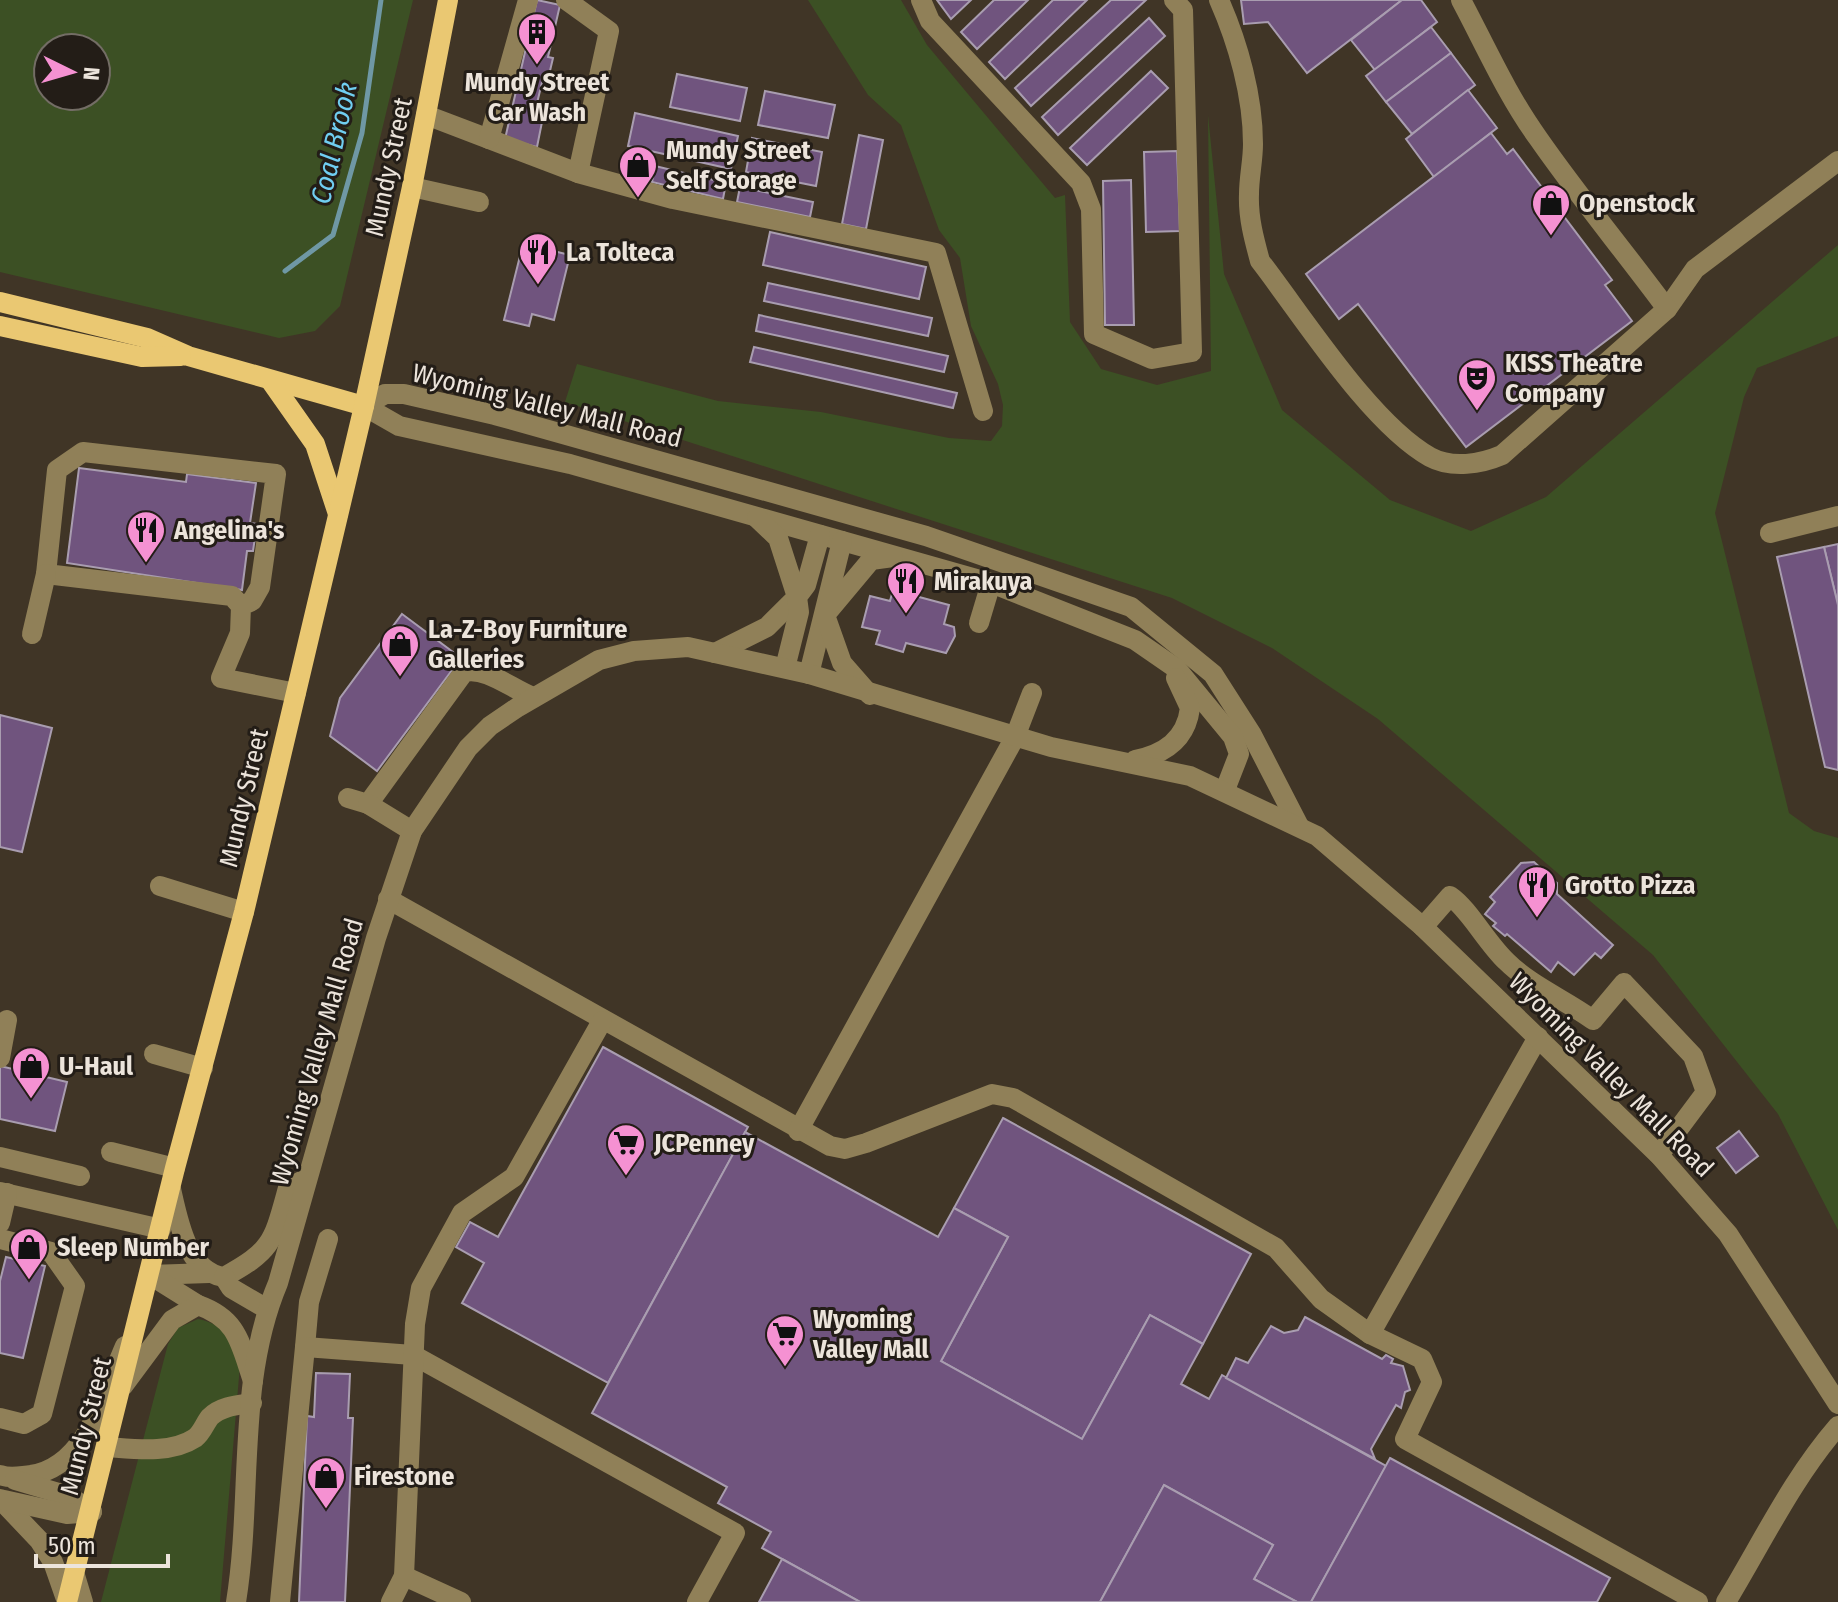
<svg xmlns="http://www.w3.org/2000/svg" width="1838" height="1602" font-family="'Fira Sans Condensed',sans-serif">
	<rect width="100%" height="100%" fill="#403526"/>
	<g fill="#3c5024" fill-rule="evenodd">
		<path d="M0 0H413L340 306 315 331 279 338 0 272ZM96 48V96H48V48Z"/>
		<polygon points="808,0 901,0 927,45 1055,198 1065,195 1070,322 1101,369 1157,385 1211,371 1208,115 1224,274 1282,410 1390,500 1471,531 1546,497 1838,245 1838,336 1757,368 1744,397 1715,513 1789,813 1814,831 1838,838 1838,1230 1778,1114 1653,955 1378,719 1272,648 1172,598 565,402 577,364 718,401 821,412 949,438 991,441 1002,426 1003,405 998,384 971,326 960,258 939,230 901,125 868,95"/>
		<path d="M198 1319C225 1324 231 1341 240 1365L220 1602H101L168 1344 178 1328Z"/>
	</g>
	<g fill="none" stroke-linecap="round" stroke-linejoin="round">
		<polyline stroke="#6f98a5" stroke-width="5" points="285,271 333,235 362,133 381,0"/>
	</g>
	<g fill="#70547e" stroke="#a99db0" stroke-width="2">
		<polygon points="537,0 560,5 548,57 553,58 549,75 544,74 533,120 542,122 537,147 505,139"/>
		<polygon points="937,0 971,0 951,19"/>
		<polygon points="994,0 1028,0 977,49 961,32"/>
		<polygon points="1053,0 1087,0 1005,79 989,62"/>
		<polygon points="1111,0 1146,0 1031,106 1015,88"/>
		<polygon points="1241,0 1402,0 1307,73 1268,22 1244,24"/>
		<polygon points="1402,0 1421,0 1437,22 1375,70 1351,40"/>
		<polygon points="1149,18 1165,36 1058,135 1042,117"/>
		<polygon points="1431,27 1451,53 1386,102 1366,76"/>
		<polygon points="1451,53 1475,85 1412,134 1386,102"/>
		<polygon points="1151,71 1168,88 1087,165 1070,148"/>
		<polygon points="677,74 747,88 740,121 670,107"/>
		<polygon points="1468,90 1497,128 1434,177 1406,139"/>
		<polygon points="765,91 835,105 828,138 758,125"/>
		<polygon points="635,113 738,136 731,169 628,146"/>
		<polygon points="1491,133 1507,154 1513,149 1612,280 1605,285 1632,321 1466,447 1358,304 1339,319 1306,274"/>
		<polygon points="859,135 883,140 866,229 842,224"/>
		<polygon points="752,138 822,152 816,186 746,172"/>
		<polygon points="1177,151 1180,231 1146,232 1144,152"/>
		<polygon points="655,166 726,183 723,199 652,182"/>
		<polygon points="1131,180 1134,325 1105,325 1103,181"/>
		<polygon points="740,187 813,202 810,217 737,202"/>
		<polygon points="770,232 926,267 919,299 763,265"/>
		<polygon points="545,249 570,255 554,320 532,314 529,326 504,320 521,252 543,258"/>
		<polygon points="768,283 932,318 928,336 764,301"/>
		<polygon points="759,315 948,356 944,372 756,331"/>
		<polygon points="754,347 957,393 953,408 750,362"/>
		<polygon points="79,468 186,482 187,474 256,483 250,523 257,524 253,551 247,551 242,590 67,563"/>
		<polygon points="1838,544 1838,605 1824,547"/>
		<polygon points="1824,547 1838,605 1838,770 1825,767 1777,557"/>
		<polygon points="893,590 949,605 944,624 954,627 955,636 946,653 906,643 903,652 876,644 880,631 862,627 870,596 890,601"/>
		<polygon points="402,614 461,658 377,771 330,736 340,698"/>
		<polygon points="0,715 52,728 22,852 0,847"/>
		<polygon points="1534,862 1557,883 1557,894 1613,945 1601,958 1595,953 1574,975 1558,962 1551,972 1507,934 1505,936 1493,926 1496,923 1485,914 1495,902 1490,897 1521,863"/>
		<polygon points="603,1047 748,1127 608,1383 462,1303 484,1263 456,1247 470,1222 498,1237"/>
		<polygon points="0,1066 67,1082 55,1131 0,1119"/>
		<polygon points="1003,1118 1251,1254 1203,1344 1150,1315 1082,1439 941,1361 1008,1237 954,1208"/>
		<polygon points="1739,1131 1758,1156 1736,1173 1717,1148"/>
		<polygon points="745,1132 938,1237 954,1208 1008,1237 941,1361 1082,1439 1150,1315 1203,1344 1181,1384 1209,1399 1222,1375 1386,1466 1311,1602 1297,1602 1254,1579 1273,1545 1164,1485 1100,1602 860,1602 762,1548 771,1532 718,1503 727,1487 592,1413"/>
		<polygon points="6,1257 45,1266 23,1358 0,1353 0,1281"/>
		<polygon points="1305,1317 1382,1359 1386,1355 1393,1359 1391,1363 1403,1366 1410,1390 1405,1392 1401,1408 1396,1405 1371,1449 1375,1459 1226,1378 1236,1358 1248,1363 1271,1326 1284,1333 1298,1330"/>
		<polygon points="316,1373 350,1374 348,1418 353,1418 345,1602 299,1602 307,1416 314,1417"/>
		<polygon points="1390,1458 1610,1578 1597,1602 1311,1602"/>
		<polygon points="1164,1485 1273,1545 1254,1579 1297,1602 1100,1602"/>
		<polygon points="782,1559 860,1602 759,1602"/>
	</g>
	<g fill="none" stroke-linecap="round" stroke-linejoin="round">
		<g stroke="#908058" stroke-width="20">
			<polyline points="566,0 609,31 578,173"/>
			<polyline points="921,0 930,21 1081,183 1091,209 1094,334 1152,359 1192,352 1183,10 1174,0"/>
			<path d="M1219 0C1238 43 1253 96 1253 144 1253 161 1249 177 1249 194 1248 217 1254 239 1260 261 1304 318 1370 423 1430 457 1452 469 1481 464 1502 455L1667 309 1695 269 1838 161"/>
			<path d="M1461 0C1486 47 1507 95 1538 138 1579 197 1625 252 1667 309"/>
			<polyline points="426,115 578,173 673,199 936,253 983,411"/>
			<polyline points="489,139 528,0"/>
			<polyline points="412,187 479,202"/>
			<polyline points="364,406 385,394 404,394 495,415 926,536 1131,607 1213,674 1252,735 1299,826"/>
			<polyline points="364,406 399,426 570,464 991,583 1135,640 1177,669 1233,737 1239,754 1225,790"/>
			<polyline points="1770,533 1838,516"/>
			<polyline points="241,606 252,601 260,587 276,474 83,452 57,470 46,574 232,596 241,606 240,633 221,678 296,693"/>
			<polyline points="979,623 991,583"/>
			<polyline points="32,634 46,574"/>
			<polyline points="715,653 767,627 797,597 778,538 757,518"/>
			<polyline points="785,668 799,612 797,597 806,585 820,535"/>
			<polyline points="809,674 842,541"/>
			<polyline points="870,695 842,663 825,615 871,560 893,557"/>
			<path d="M1135 760C1164 754 1186 740 1190 708L1176 678"/>
			<path d="M348 798 368 804 464 672C487 667 510 688 533 697"/>
			<polyline points="368,804 412,831"/>
			<polyline points="160,886 244,912"/>
			<polyline points="388,899 830,1146 845,1149 866,1143 992,1094 1013,1098 1276,1248 1321,1299 1370,1334"/>
			<path d="M1423 927 1450 896C1469 909 1486 942 1506 961 1531 986 1564 999 1593 1020L1624 983 1693 1056 1706 1092 1659 1155"/>
			<polyline points="1538,1037 1370,1334 1422,1359 1432,1382 1405,1439 1698,1602"/>
			<polyline points="154,1054 203,1068"/>
			<polyline points="0,1058 7,1020"/>
			<polyline points="798,1131 1015,737 1032,693"/>
			<polyline points="111,1152 175,1168"/>
			<polyline points="0,1157 80,1176"/>
			<path d="M171 1189C178 1220 187 1272 224 1277 273 1250 273 1242 288 1188L307 1178"/>
			<polyline points="0,1192 161,1229"/>
			<polyline points="0,1223 7,1193"/>
			<polyline points="0,1239 51,1252 75,1286 42,1414 24,1424 0,1418"/>
			<polyline points="150,1275 209,1273"/>
			<polyline points="150,1275 198,1305"/>
			<polyline points="224,1277 231,1288 267,1309"/>
			<polyline points="305,1347 309,1302 328,1239"/>
			<path d="M123 1386 172 1320 198 1305C238 1319 240 1343 253 1381"/>
			<path d="M108 1447C135 1449 171 1454 195 1438 202 1433 205 1423 210 1417 221 1406 238 1405 252 1403"/>
			<path d="M0 1475C11 1479 20 1476 31 1475 88 1466 104 1393 125 1346"/>
			<polyline points="15,1480 69,1496 92,1512"/>
			<polyline points="0,1499 39,1540 53,1562 67,1602"/>
			<polyline points="4,1500 67,1514 92,1512"/>
			<polyline points="74,1572 83,1602"/>
			<polyline points="404,1576 461,1602"/>
			<path d="M236 1602C253 1498 236 1382 278 1283L376 938 412 831 468 748 490 726 518 707 599 660 634 651 688 647 809 674 1051 747 1190 776 1317 836 1423 927 1659 1155 1728 1234 1838 1404"/>
			<polyline points="280,1602 305,1347 413,1355 735,1533 697,1602"/>
			<polyline points="391,1602 404,1576 415,1324 421,1288 462,1213 514,1177 602,1021"/>
			<path d="M1726 1602C1763 1541 1792 1479 1838 1426"/>
		</g>
		<g stroke="#eac872" stroke-width="20">
			<polyline points="0,302 147,338 188,356 364,406"/>
			<polyline points="0,326 142,357 181,356"/>
			<polyline points="270,380 315,444 338,514"/>
			<polyline points="67,1602 175,1168 244,912 364,406 412,187 448,0"/>
		</g>
	</g>
	<defs>
		<symbol id="building-pin" viewBox="-11 -11 22 30"><path d="M0 17L-7.5 6A9.5 9.5 0 1 1 7.5 6Z" fill="#f591d2" stroke="#231d17"/><path d="M-4-6H4V6H1V3H-1V6H-4ZM-2.5-4.3h1.7v1.8h-1.7ZM.8-4.3h1.7v1.8H.8ZM-2.5-1h1.7V.8h-1.7ZM.8-1h1.7V.8H.8Z" fill="#111"/></symbol>
		<symbol id="shop-pin" viewBox="-11 -11 22 30"><path d="M0 17L-7.5 6A9.5 9.5 0 1 1 7.5 6Z" fill="#f591d2" stroke="#231d17"/><path d="M-5-2.5h2.3a2.7 3.5 0 0 1 5.4 0H5L5.5 6h-11ZM-1.5-2.5h3a1.5 2.3 0 0 0-3 0Z" fill="#111"/></symbol>
		<symbol id="restaurant-pin" viewBox="-11 -11 22 30"><path d="M0 17L-7.5 6A9.5 9.5 0 1 1 7.5 6Z" fill="#f591d2" stroke="#231d17"/><path d="M-5-6h1v4h1v-4h1v4h1v-4h1v5L-1.5 .5V6h-2V.5L-5-1ZM5-6V6H3V1.5H1.5Q1.5-4 5-6Z" fill="#111"/></symbol>
		<symbol id="theatre-pin" viewBox="-11 -11 22 30"><path d="M0 17L-7.5 6A9.5 9.5 0 1 1 7.5 6Z" fill="#f591d2" stroke="#231d17"/><path d="M-5-5.5Q0-4 5-5.5V0Q5 5 0 6Q-5 5-5 0ZM-3.3-2.5H-1v1.5H-3.3ZM1-2.5H3.3v1.5H1ZM-2.8 1Q0 5.5 2.8 1Z" fill="#111"/></symbol>
		<symbol id="supermarket-pin" viewBox="-11 -11 22 30"><path d="M0 17L-7.5 6A9.5 9.5 0 1 1 7.5 6Z" fill="#f591d2" stroke="#231d17"/><path d="M-6-5.5h2.5l.6 2H6L4.5 2H-2.5L-4.4-4H-6ZM-1.5 3.2a1.3 1.3 0 1 0 .1 0ZM3 3.2a1.3 1.3 0 1 0 .1 0Z" fill="#111"/></symbol>
	</defs>
	<g fill-rule="evenodd">
		<use href="#building-pin" x="515" y="10" width="44" height="60"/>
		<use href="#shop-pin" x="616" y="143" width="44" height="60"/>
		<use href="#shop-pin" x="1529" y="181" width="44" height="60"/>
		<use href="#restaurant-pin" x="516" y="230" width="44" height="60"/>
		<use href="#theatre-pin" x="1455" y="356" width="44" height="60"/>
		<use href="#restaurant-pin" x="124" y="508" width="44" height="60"/>
		<use href="#restaurant-pin" x="884" y="559" width="44" height="60"/>
		<use href="#shop-pin" x="378" y="622" width="44" height="60"/>
		<use href="#restaurant-pin" x="1515" y="863" width="44" height="60"/>
		<use href="#shop-pin" x="9" y="1044" width="44" height="60"/>
		<use href="#supermarket-pin" x="604" y="1121" width="44" height="60"/>
		<use href="#shop-pin" x="7" y="1225" width="44" height="60"/>
		<use href="#supermarket-pin" x="763" y="1312" width="44" height="60"/>
		<use href="#shop-pin" x="304" y="1454" width="44" height="60"/>
	</g>
	<g text-anchor="middle" dominant-baseline="central" stroke-width="6" stroke-linejoin="round" paint-order="stroke">
		<g font-size="26" font-weight="bold" fill="#ece4db" stroke="#231d17" text-anchor="start">
			<text x="537" y="82" text-anchor="middle">Mundy Street<tspan x="537" dy="30">Car Wash</tspan></text>
			<text x="666" y="150">Mundy Street<tspan x="666" dy="30">Self Storage</tspan></text>
			<text x="1579" y="203">Openstock</text>
			<text x="566" y="252">La Tolteca</text>
			<text x="1505" y="363">KISS Theatre<tspan x="1505" dy="30">Company</tspan></text>
			<text x="174" y="530">Angelina's</text>
			<text x="934" y="581">Mirakuya</text>
			<text x="428" y="629">La-Z-Boy Furniture<tspan x="428" dy="30">Galleries</tspan></text>
			<text x="1565" y="885">Grotto Pizza</text>
			<text x="59" y="1066">U-Haul</text>
			<text x="654" y="1143">JCPenney</text>
			<text x="57" y="1247">Sleep Number</text>
			<text x="813" y="1319">Wyoming<tspan x="813" dy="30">Valley Mall</tspan></text>
			<text x="354" y="1476">Firestone</text>
		</g>
		<g font-size="26" fill="#ece4db" stroke="#231d17">
			<text transform="translate(389 167) rotate(-78)">Mundy Street</text>
			<text transform="translate(547 406) rotate(14)">Wyoming Valley Mall Road</text>
			<text transform="translate(244 798) rotate(-77)">Mundy Street</text>
			<text transform="translate(317 1052) rotate(-74)">Wyoming Valley Mall Road</text>
			<text transform="translate(1611 1075) rotate(45)">Wyoming Valley Mall Road</text>
			<text transform="translate(86 1426) rotate(-76)">Mundy Street</text>
		</g>
		<g font-size="28" font-style="italic" fill="#70cef1" stroke="#231d17">
			<text transform="translate(334 143) rotate(-77)">Coal Brook</text>
		</g>
	</g>
	<g transform="translate(72 72) rotate(95)"><circle r="38" fill="#231d17" stroke="#736d65" stroke-width="2"/>
	<path d="M0-6L14 30L0 20L-14 30Z" fill="#f591d2"/>
	<text y="-12" font-size="22" font-weight="bold" text-anchor="middle" fill="#ece4db">N</text>
	</g>
	<path d="M36 1554v12h132v-12" fill="none" stroke="#ece4db" stroke-width="4"/>
	<text x="48" y="1554" font-size="24" fill="#ece4db" stroke="#231d17" stroke-width="6" paint-order="stroke">50 m</text>
</svg>
